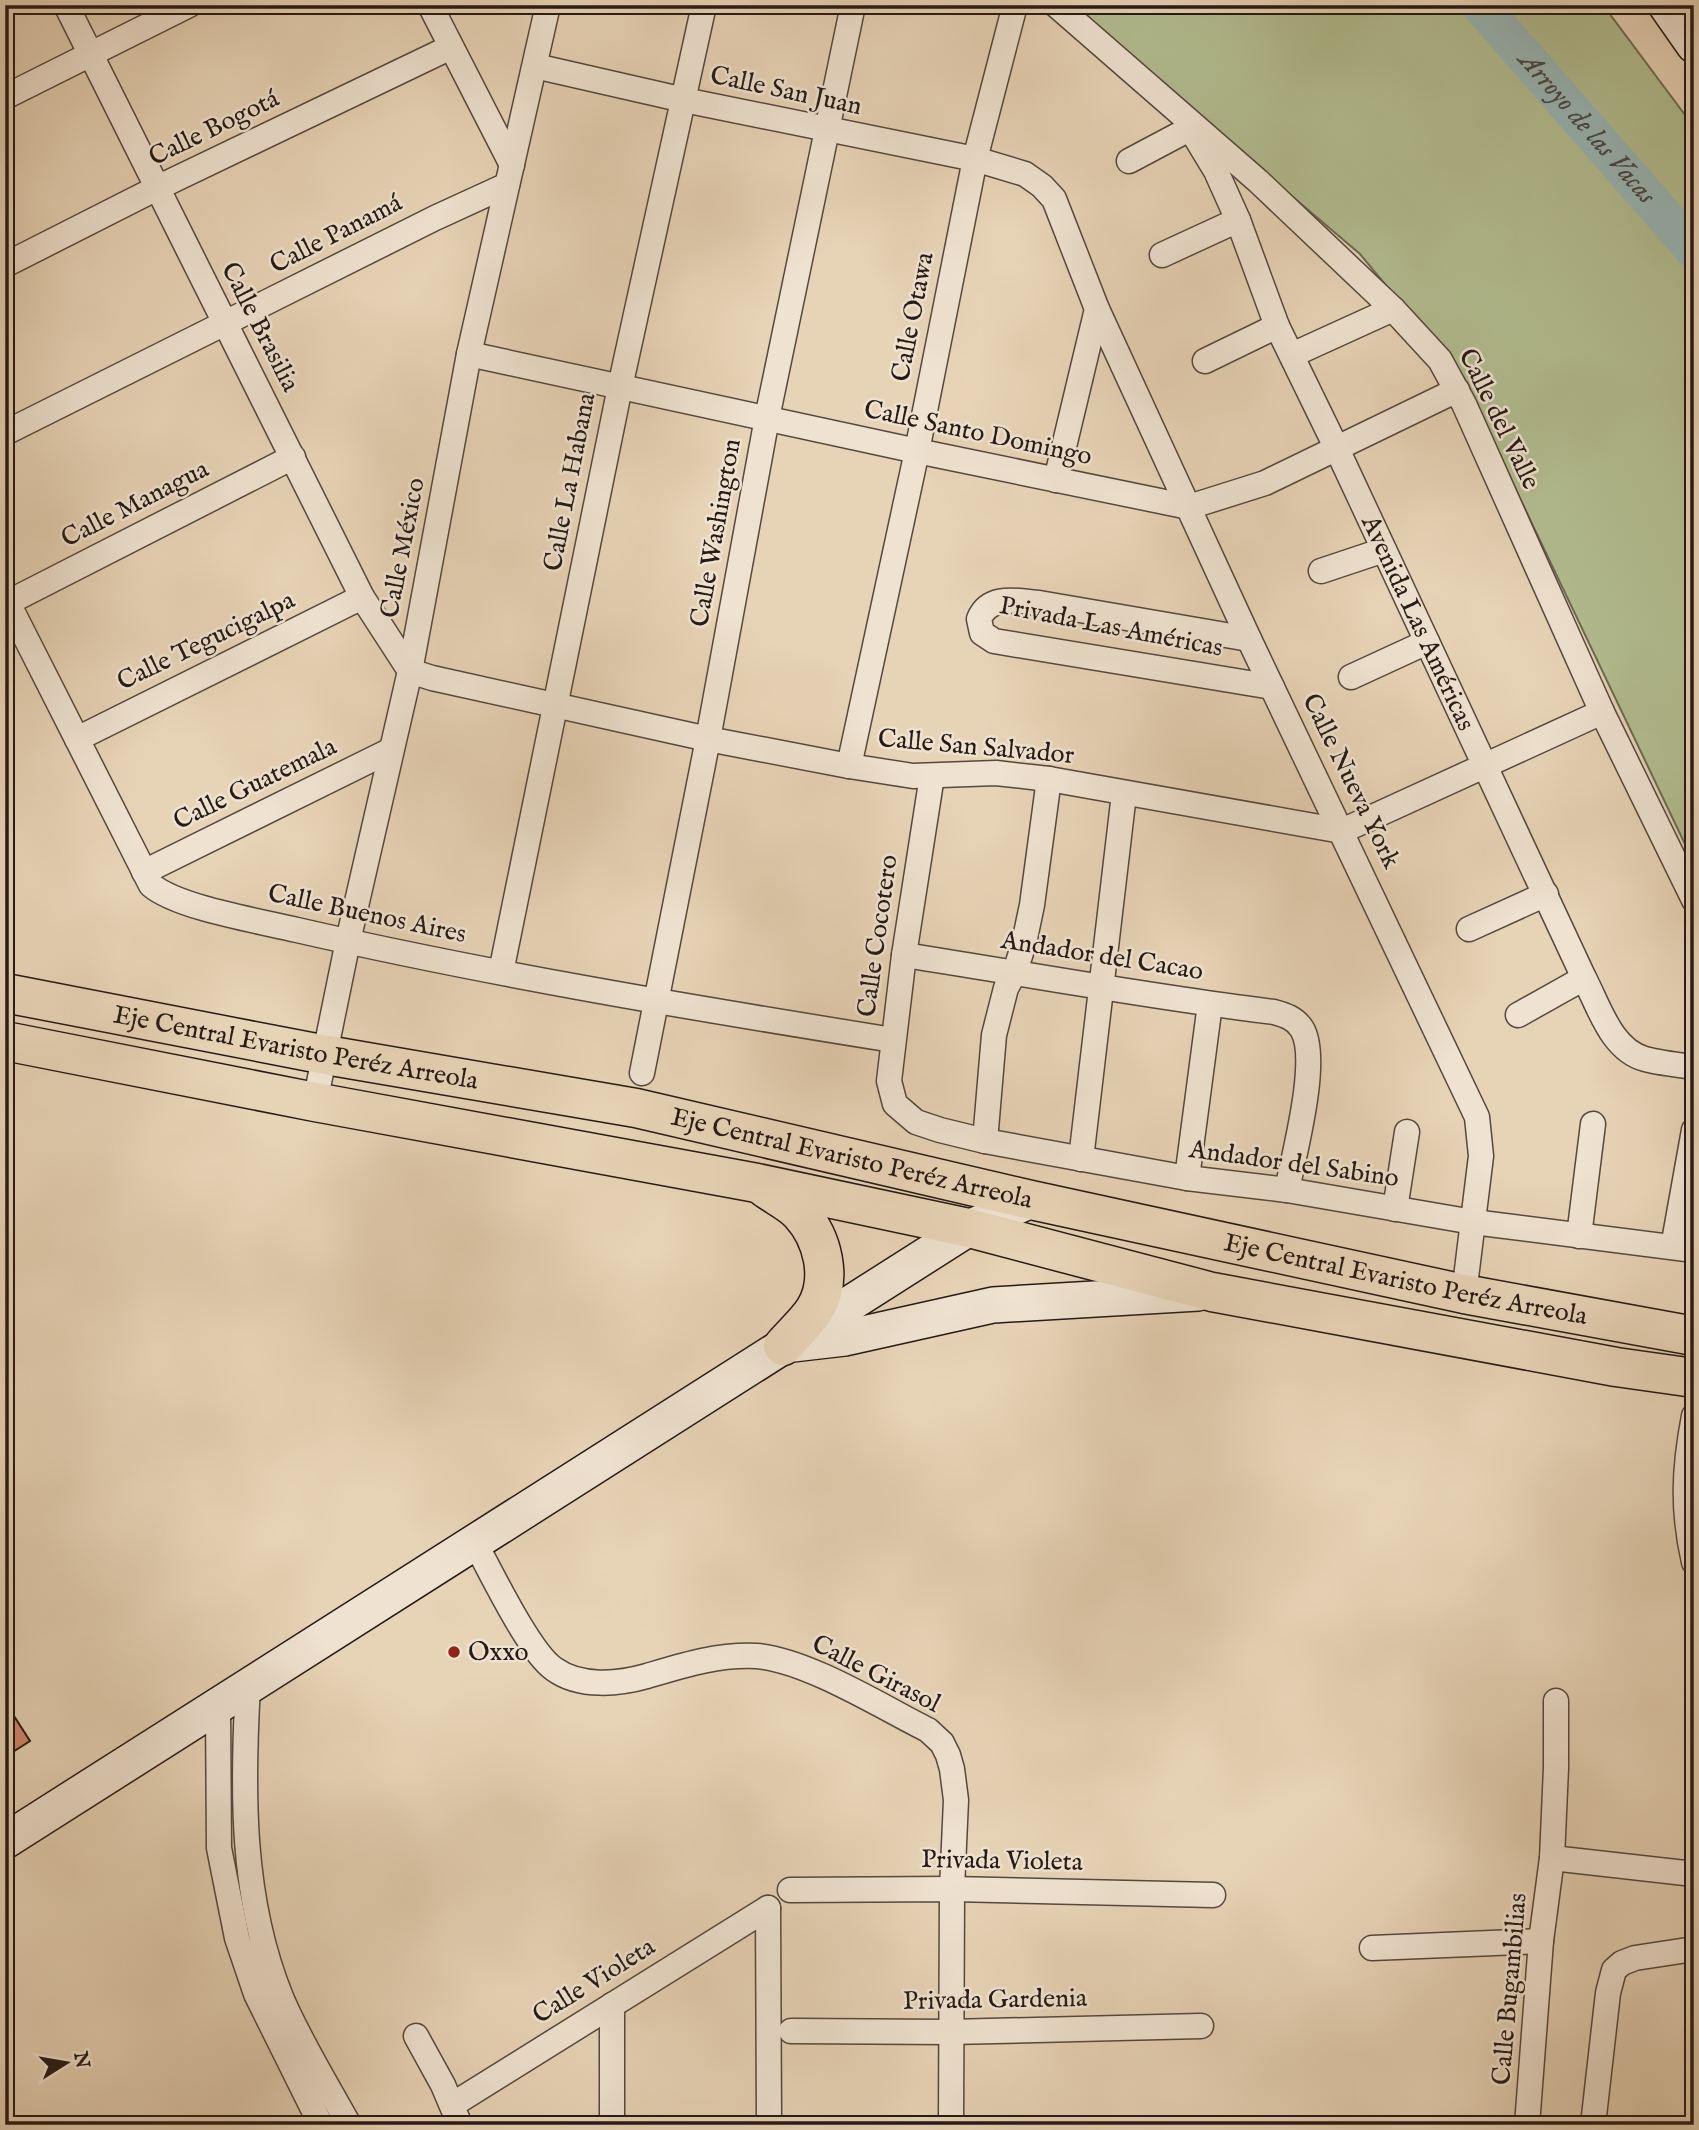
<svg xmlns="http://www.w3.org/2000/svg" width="1699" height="2130" font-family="'IM FELL English',serif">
	<rect width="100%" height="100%" fill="#e7d3b6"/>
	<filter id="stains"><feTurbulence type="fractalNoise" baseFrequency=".00286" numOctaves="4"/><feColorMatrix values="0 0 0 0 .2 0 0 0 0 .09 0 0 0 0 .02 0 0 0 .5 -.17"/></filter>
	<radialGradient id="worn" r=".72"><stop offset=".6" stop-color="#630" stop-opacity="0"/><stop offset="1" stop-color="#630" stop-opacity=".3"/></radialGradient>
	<polygon fill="#b2bd91" stroke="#6c6c54" stroke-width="2" points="1071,5 1603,5 1694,127 1694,863 1462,377 1360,254 1160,84"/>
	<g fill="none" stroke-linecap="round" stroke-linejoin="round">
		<path stroke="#98b6b5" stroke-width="38" id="s1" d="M1480 5 1694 250"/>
	</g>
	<polygon fill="#d2876e" stroke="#261a16" stroke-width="2" points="5,1702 30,1741 5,1757"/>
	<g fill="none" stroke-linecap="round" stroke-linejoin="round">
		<defs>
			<g id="street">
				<polyline points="66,5 362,597 410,671 432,678 708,739 849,766 913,776 996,773 1049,779 1342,831 1602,712"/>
				<polyline points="430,5 512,165"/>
				<polyline points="1056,5 1258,181 1393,309 1440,360 1464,404 1602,712 1694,900"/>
				<polyline points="535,66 684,100 975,159 1025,174 1042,186 1054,199 1097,309 1249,639 1477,1117 1481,1156 1464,1294"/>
				<polyline points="5,97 189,5"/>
				<path id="s2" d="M1196 138 1216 171 1238 220 1277 326 1337 449 1584 978C1599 1006 1611 1050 1645 1059 1660 1063 1678 1065 1694 1067"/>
				<polyline points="1129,161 1193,127"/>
				<polyline points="1162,255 1238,220"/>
				<polyline points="5,265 157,188 451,47"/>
				<polyline points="469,354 917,451 1189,507 1265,483 1457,390"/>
				<polyline points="1292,355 1393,309"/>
				<polyline points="1205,361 1277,326"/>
				<polyline points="5,433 435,218 507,185"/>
				<polyline points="1056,480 1097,309"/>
				<polyline points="1321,571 1384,550"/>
				<path d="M5 597 151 885C178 908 260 921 297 930 494 975 693 1008 893 1040"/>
				<polyline points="5,604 293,457"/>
				<path d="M1249 639 1039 603C1017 601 989 594 979 619L982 633 994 641 1272 687"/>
				<polyline points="1351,677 1427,642"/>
				<polyline points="77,739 362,597"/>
				<polyline points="849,766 917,451 975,159 1015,5"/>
				<polyline points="932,776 904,955 889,1081 895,1104 916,1122 940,1130 985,1141 1187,1178 1287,1190 1473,1222 1694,1250"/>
				<polyline points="144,872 391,750"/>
				<polyline points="1469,929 1546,894"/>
				<path d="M904 955C1027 974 1150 997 1274 1012 1285 1015 1295 1018 1302 1029 1320 1059 1294 1154 1287 1190"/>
				<polyline points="501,972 620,387 704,5"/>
				<polyline points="1518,1015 1584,978"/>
				<polyline points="642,1073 708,739 767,418 853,5"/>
				<polyline points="315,1102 348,941 410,671 469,354 548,5"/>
				<polyline points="985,1141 994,1035 1006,988 1015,972 1024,943 1032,905 1049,779"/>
				<polyline points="1081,1159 1124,794"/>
				<polyline points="1187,1178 1210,1004"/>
				<polyline points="1395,1209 1407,1132"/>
				<polyline points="1579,1236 1593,1124"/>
				<polyline points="1673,1247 1694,1130"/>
				<path d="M1694 1416C1684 1468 1682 1510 1694 1562"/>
				<path d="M475 1543C491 1572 529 1652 554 1669 580 1688 619 1684 647 1676 684 1665 718 1654 757 1656 807 1660 882 1707 928 1730L942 1743 948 1755 952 1769 956 1800 952 1889 951 2125"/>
				<path d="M248 1686C242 1790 241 1899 281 1997 300 2042 326 2083 349 2125"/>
				<polyline points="218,1706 219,1848 237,1938 256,1994 321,2125"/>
				<polyline points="1552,1858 1694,1874"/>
				<polyline points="790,1890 952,1889 1213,1895"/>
				<polyline points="768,1908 769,2125"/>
				<polyline points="1372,1948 1541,1941"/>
				<polyline points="612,2005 612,2125"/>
				<polyline points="791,2031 950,2032 1201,2026"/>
				<polyline points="416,2036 443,2085 460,2125"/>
				<polyline points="452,2105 768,1908"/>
				<polyline points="1527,2125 1541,1941 1552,1858 1556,1768 1556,1701"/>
				<polyline points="1593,2125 1608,1993 1614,1970 1622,1963 1635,1958 1694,1949"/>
			</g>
			<g id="secondary">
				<polyline points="1666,5 1694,45"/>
				<polyline points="793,1344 845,1338 993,1305 1198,1293"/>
				<polyline points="5,1841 969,1228 1031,1200"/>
			</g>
			<g id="primary">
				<path id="s3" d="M5 993 326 1055 636 1108 1031 1200 1464 1294 1694 1336"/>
				<polyline points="5,1041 315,1102 757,1183 969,1228 1212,1292 1616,1367 1694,1378"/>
				<path d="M765 1188C776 1196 791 1203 800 1213 823 1238 833 1279 815 1309 807 1322 793 1334 783 1346"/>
			</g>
		</defs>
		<use href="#street" stroke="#56483e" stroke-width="27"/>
		<use href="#secondary" stroke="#261a16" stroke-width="38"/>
		<use href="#primary" stroke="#261a16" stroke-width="41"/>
		<use href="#street" stroke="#efe2d0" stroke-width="24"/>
		<use href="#secondary" stroke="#efe2d0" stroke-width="35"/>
		<use href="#primary" stroke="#e7d3b6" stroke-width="38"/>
	</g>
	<circle fill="#8f2418" stroke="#efe2d0" stroke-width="2.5" cx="454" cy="1652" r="7"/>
	<g text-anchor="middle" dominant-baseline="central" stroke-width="5" stroke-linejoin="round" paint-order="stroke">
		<g font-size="26" fill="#261a16" stroke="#efe2d0">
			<text transform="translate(786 91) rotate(12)">Calle San Juan</text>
			<text transform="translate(214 128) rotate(-26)">Calle Bogotá</text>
			<text transform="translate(336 234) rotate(-27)">Calle Panamá</text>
			<text transform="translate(913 317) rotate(-79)">Calle Otawa</text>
			<text transform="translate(260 327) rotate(63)">Calle Brasilia</text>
			<text transform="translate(1499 419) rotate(64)">Calle del Valle</text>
			<text transform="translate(978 433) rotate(12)">Calle Santo Domingo</text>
			<text transform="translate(570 482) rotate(-79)">Calle La Habana</text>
			<text transform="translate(135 504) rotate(-27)">Calle Managua</text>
			<text transform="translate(716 533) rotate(-80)">Calle Washington</text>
			<text transform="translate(403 548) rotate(-79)">Calle México</text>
			<text stroke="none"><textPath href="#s2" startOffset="534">Avenida Las Américas</textPath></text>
			<text transform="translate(1111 627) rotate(11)">Privada Las Américas</text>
			<text transform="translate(206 641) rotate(-26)">Calle Tegucigalpa</text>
			<text transform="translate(976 747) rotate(5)">Calle San Salvador</text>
			<text transform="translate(1351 781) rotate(64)">Calle Nueva York</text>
			<text transform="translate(255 784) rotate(-26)">Calle Guatemala</text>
			<text transform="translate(367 914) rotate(12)">Calle Buenos Aires</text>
			<text transform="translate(878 936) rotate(-82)">Calle Cocotero</text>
			<text transform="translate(1102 956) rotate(9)">Andador del Cacao</text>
			<text stroke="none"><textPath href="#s3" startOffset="296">Eje Central Evaristo Peréz Arreola</textPath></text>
			<text stroke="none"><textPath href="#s3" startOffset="863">Eje Central Evaristo Peréz Arreola</textPath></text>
			<text transform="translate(1294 1164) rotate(8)">Andador del Sabino</text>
			<text stroke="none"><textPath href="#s3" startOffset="1430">Eje Central Evaristo Peréz Arreola</textPath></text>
			<text transform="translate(876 1674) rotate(27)">Calle Girasol</text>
			<text transform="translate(1002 1861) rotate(1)">Privada Violeta</text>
			<text transform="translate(594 1981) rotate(-32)">Calle Violeta</text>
			<text transform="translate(1510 1989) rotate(-85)">Calle Bugambilias</text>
			<text transform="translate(995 2000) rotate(-1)">Privada Gardenia</text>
		</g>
		<g font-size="26" fill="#261a16" stroke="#efe2d0" text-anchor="start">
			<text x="468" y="1652">Oxxo</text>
		</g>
		<g font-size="28" font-style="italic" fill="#484946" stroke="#efe2d0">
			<text stroke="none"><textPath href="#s1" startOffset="163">Arroyo de las Vacas</textPath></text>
		</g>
	</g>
	<rect width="1699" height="2130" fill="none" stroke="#e7d3b6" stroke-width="28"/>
	<rect x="7" y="7" width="1685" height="2116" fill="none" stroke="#261a16" stroke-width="3.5"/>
	<rect x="14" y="14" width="1671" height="2102" fill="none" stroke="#261a16" stroke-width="2"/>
	<g transform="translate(66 2063) rotate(79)" stroke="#efe2d0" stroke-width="5" paint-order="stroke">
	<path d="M0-5L12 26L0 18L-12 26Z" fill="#261a16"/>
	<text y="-10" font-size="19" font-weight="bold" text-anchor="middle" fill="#261a16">N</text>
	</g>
	<rect width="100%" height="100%" filter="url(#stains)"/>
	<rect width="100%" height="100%" fill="url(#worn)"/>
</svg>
